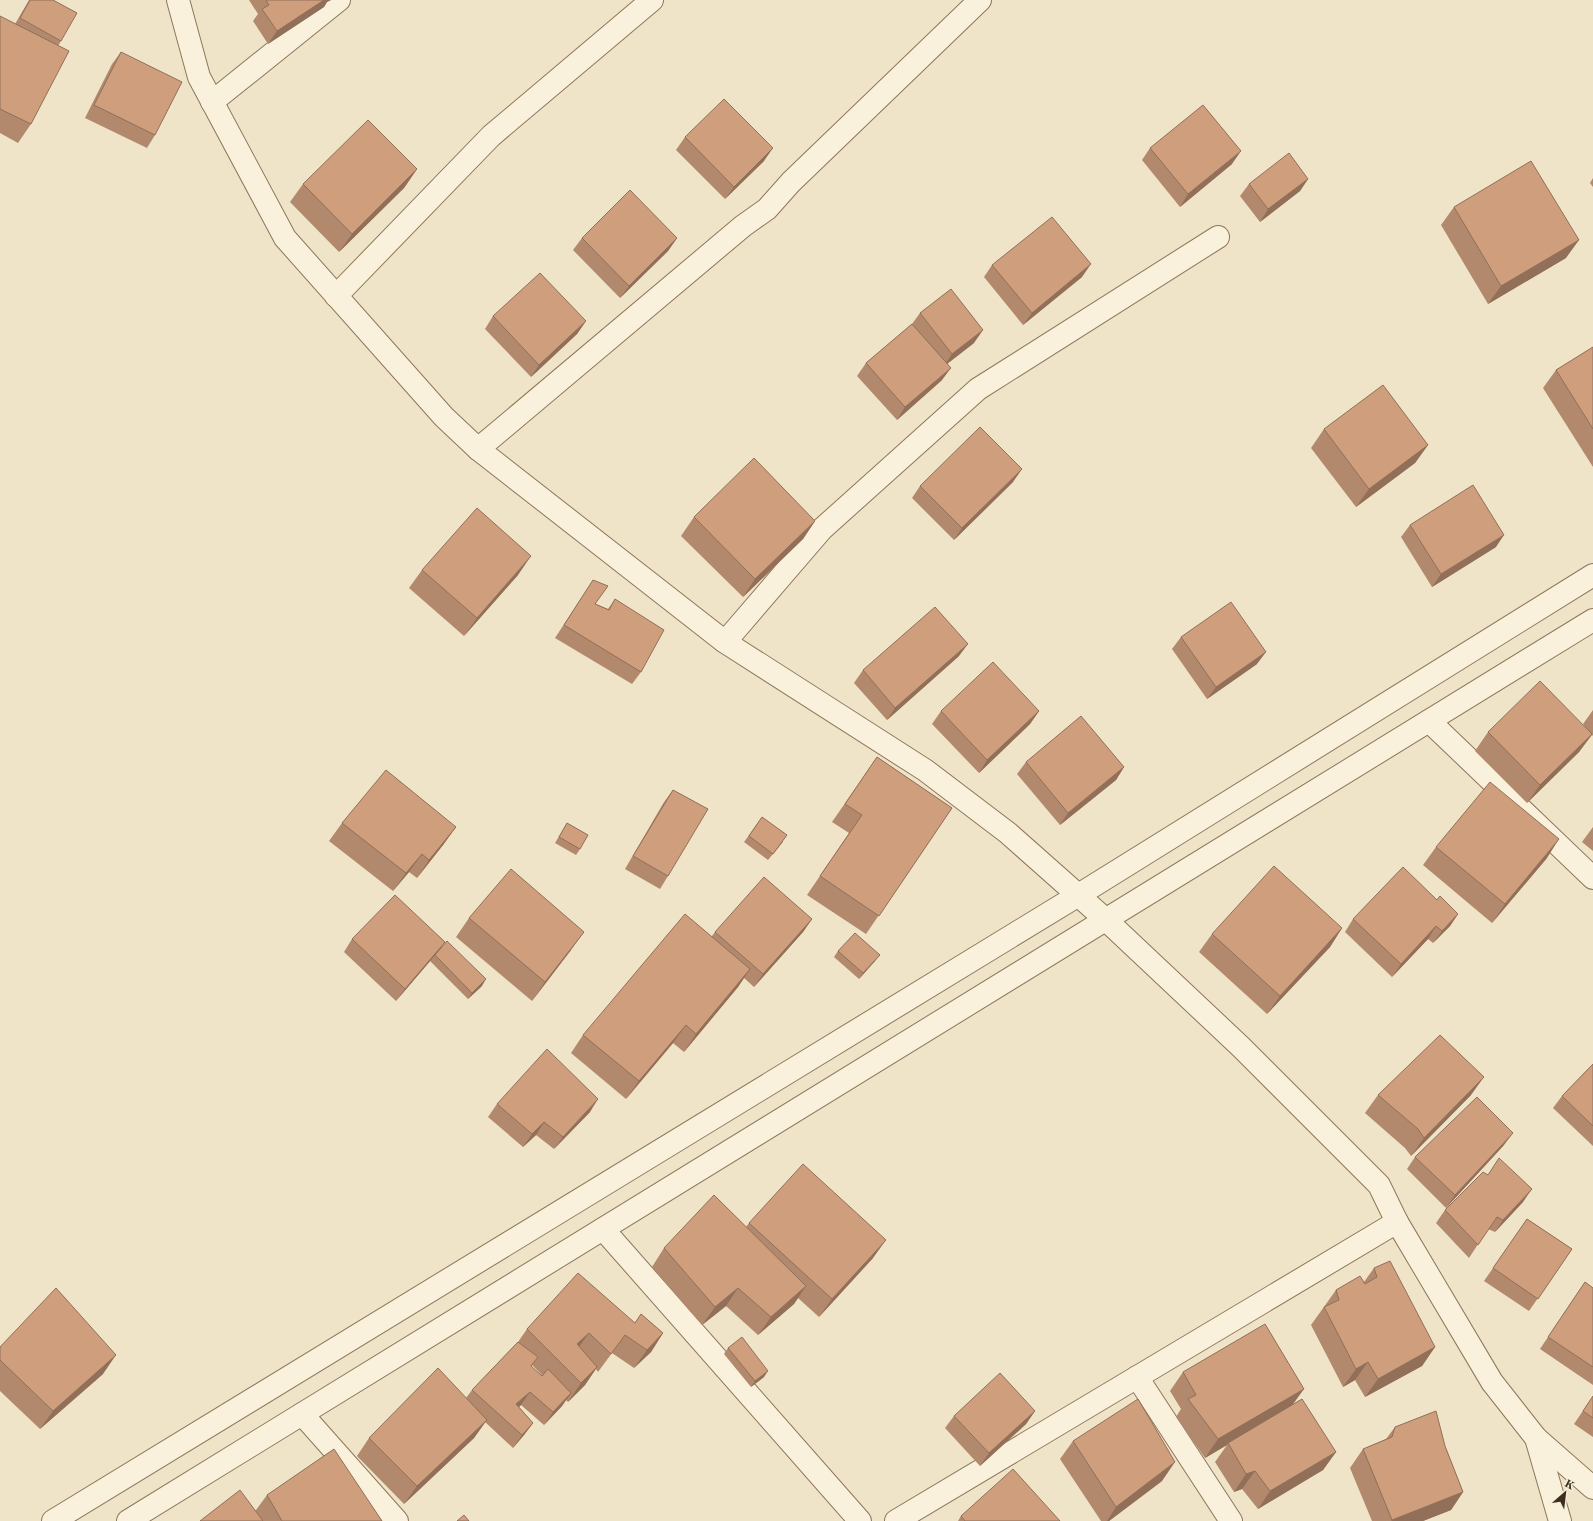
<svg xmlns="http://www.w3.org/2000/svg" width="1593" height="1521" font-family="'IBM Plex Serif',serif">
	<rect width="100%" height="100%" fill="#f0e4c8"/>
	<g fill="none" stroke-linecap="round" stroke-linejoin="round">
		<defs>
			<g id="minor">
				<polyline points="178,0 199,77 285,238 444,417 478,449 725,642 925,770 1008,833 1105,919 1241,1047 1379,1185 1397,1222 1492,1382 1536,1438 1593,1488"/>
				<polyline points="212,102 339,0"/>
				<polyline points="336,296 491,136 652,0"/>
				<polyline points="478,449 743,226 767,209 791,182 980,0"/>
				<polyline points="725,642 822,529 978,389 1218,237"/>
				<polyline points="1429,721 1593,878"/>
				<polyline points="603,1229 860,1521"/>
				<polyline points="1137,1377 1231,1521"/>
				<polyline points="302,1414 397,1521"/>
				<polyline points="1536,1438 1560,1521"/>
				<polyline points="53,1521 1077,896 1593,575"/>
				<polyline points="128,1521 1593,620"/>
				<polyline points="896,1521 1397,1222"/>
			</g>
		</defs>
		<use href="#minor" stroke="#8d765c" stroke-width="24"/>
		<use href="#minor" stroke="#faf1dc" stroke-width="22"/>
	</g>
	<g fill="#b2896c" fill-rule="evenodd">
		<polygon points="29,0 53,0 61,41 58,46 31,124 18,143 0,133 0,17 15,24"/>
		<polygon points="249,0 331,0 327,2 324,7 268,44 253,21 258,14"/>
		<polygon points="121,52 155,135 147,148 85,118 112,64"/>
		<polygon points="685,137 764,161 725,199 676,150"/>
		<polygon points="1150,148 1232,164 1180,207 1142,160"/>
		<polygon points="417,169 404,188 339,252 290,202 303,184"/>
		<polygon points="1593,178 1593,187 1590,183"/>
		<polygon points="1308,179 1300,191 1260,222 1240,196 1249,184"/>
		<polygon points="1454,207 1566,258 1488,304 1441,225"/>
		<polygon points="582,238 677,238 668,251 620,298 573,250"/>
		<polygon points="992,265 1082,277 1023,325 984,277"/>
		<polygon points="920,313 974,343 947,364 942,380 897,420 857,376 866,363 912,324"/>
		<polygon points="493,316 586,321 577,334 531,377 485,329"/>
		<polygon points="1593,347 1593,467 1543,388 1556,370"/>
		<polygon points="1324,429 1428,445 1415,463 1356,507 1311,448"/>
		<polygon points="1013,482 954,540 912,498 920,486"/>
		<polygon points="694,517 815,521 803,539 743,597 681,536"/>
		<polygon points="1410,525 1496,547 1432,587 1401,537"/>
		<polygon points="422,570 518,575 464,636 409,588"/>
		<polygon points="593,580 596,604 608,609 615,599 641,672 632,684 555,638"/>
		<polygon points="1181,637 1257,664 1207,699 1172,649"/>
		<polygon points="959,656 887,720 854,683 863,670"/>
		<polygon points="1593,710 1593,736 1592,735 1579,752 1527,803 1475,751 1488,732 1587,729 1583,724"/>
		<polygon points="941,711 1039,711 1030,724 979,773 932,724"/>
		<polygon points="877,757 952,808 866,934 807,895 849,833 832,822"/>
		<polygon points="1026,762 1124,767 1116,780 1060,825 1017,774"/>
		<polygon points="673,790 668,876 660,889 625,869 664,802"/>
		<polygon points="762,817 783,842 768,860 744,842"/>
		<polygon points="342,823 456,827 443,845 417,878 409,872 393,891 329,841"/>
		<polygon points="567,823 580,849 576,855 555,843"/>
		<polygon points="1593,827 1593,851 1582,842"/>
		<polygon points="1436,847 1547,858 1492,923 1423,865"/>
		<polygon points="1437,900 1458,914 1450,926 1433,943 1428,939 1392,977 1345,932 1353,919"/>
		<polygon points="469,918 571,950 532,1001 456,937"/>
		<polygon points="812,919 803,932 754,987 744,978 738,987 684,1052 673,1043 626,1099 571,1053 583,1035 712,936 715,932"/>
		<polygon points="1342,928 1330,947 1267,1014 1199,952 1212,934"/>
		<polygon points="352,939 439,950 482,986 468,999 430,961 431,960 396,1001 344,952"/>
		<polygon points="838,951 875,961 859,979 834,957"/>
		<polygon points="1593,1064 1593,1146 1553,1108 1562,1096"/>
		<polygon points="1378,1095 1471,1095 1411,1156 1405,1148 1365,1113"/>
		<polygon points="497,1104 590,1112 554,1149 536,1135 523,1147 488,1117"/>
		<polygon points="1504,1145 1446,1208 1407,1169 1415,1157"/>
		<polygon points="1523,1202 1495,1232 1488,1229 1469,1258 1436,1223 1445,1210"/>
		<polygon points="1527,1219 1572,1249 1529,1311 1484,1281"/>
		<polygon points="749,1223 873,1258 819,1317 798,1298 794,1304 758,1335 726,1306 702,1325 652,1267 664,1248 746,1227"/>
		<polygon points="1374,1268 1435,1347 1422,1366 1365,1397 1355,1380 1343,1387 1311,1325 1336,1290 1364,1282"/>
		<polygon points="1585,1282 1593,1288 1593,1385 1540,1349"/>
		<path d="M641 1314 663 1333 651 1352 634 1368 612 1353 598 1372 596 1369 585 1385 568 1402 566 1400 562 1406 544 1425 521 1405 519 1407 533 1423 524 1435 513 1448 485 1422 474 1438 404 1504 357 1456 369 1438 466 1398 472 1390 518 1342 527 1329 635 1323ZM532 1365 542 1375V1376L531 1367Z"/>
		<polygon points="0,1347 103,1374 40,1429 0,1391"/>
		<polygon points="728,1348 764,1377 751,1387 724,1354"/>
		<polygon points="1183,1372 1293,1404 1336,1452 1323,1470 1258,1509 1242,1489 1234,1492 1215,1462 1227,1445 1205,1458 1176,1417 1181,1409 1170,1391"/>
		<polygon points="1593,1396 1593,1437 1574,1424"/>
		<polygon points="1035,1411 1026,1424 980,1466 945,1428 954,1416"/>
		<polygon points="1395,1427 1445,1446 1463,1492 1451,1510 1423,1521 1372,1521 1350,1468 1363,1449 1386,1439"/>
		<polygon points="1073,1441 1162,1481 1109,1521 1101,1521 1060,1459"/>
		<polygon points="267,1495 382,1521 200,1521 256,1510"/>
		<polygon points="961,1516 1060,1521 958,1521"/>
	</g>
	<g fill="#916f58">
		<polygon points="324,0 331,0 327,2 324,7 268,44 277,31"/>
		<polygon points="773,148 764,161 725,199 734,187"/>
		<polygon points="1241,151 1232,164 1180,207 1188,194"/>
		<polygon points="417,169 404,188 339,252 352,234"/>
		<polygon points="1308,179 1300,191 1260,222 1268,209"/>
		<polygon points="677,238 668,251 620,298 629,286"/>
		<polygon points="1579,240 1566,258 1488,304 1501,286"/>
		<polygon points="1091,264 1082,277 1023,325 1032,313"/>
		<polygon points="586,321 577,334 531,377 539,365"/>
		<polygon points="983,330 974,343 943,367 952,354"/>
		<polygon points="951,368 942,380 897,420 905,407"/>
		<polygon points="1428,445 1415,463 1356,507 1369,489"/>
		<polygon points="1022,469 1013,482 954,540 962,528"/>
		<polygon points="815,521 803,539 743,597 755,579"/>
		<polygon points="1504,535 1496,547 1432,587 1441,574"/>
		<polygon points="531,556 518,575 464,636 477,618"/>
		<polygon points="968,644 959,656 887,720 895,708"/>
		<polygon points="1266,652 1257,664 1207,699 1216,687"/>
		<polygon points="1039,711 1030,724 979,773 987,760"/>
		<polygon points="1592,734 1579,752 1527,803 1540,785"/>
		<polygon points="1124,767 1116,780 1060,825 1068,813"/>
		<polygon points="456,827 443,845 417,878 429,860"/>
		<polygon points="1559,839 1547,858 1492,923 1505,904"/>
		<polygon points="422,854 409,872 393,891 406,873"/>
		<polygon points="1458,914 1450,926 1433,943 1442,931"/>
		<polygon points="812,919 803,932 754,987 763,974"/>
		<polygon points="1436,926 1428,939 1392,977 1401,964"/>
		<polygon points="1342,928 1330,947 1267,1014 1280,996"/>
		<polygon points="584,932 571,950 532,1001 545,982"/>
		<polygon points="445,942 435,955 431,960 396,1001 405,989"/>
		<polygon points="880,955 875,961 859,979 863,973"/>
		<polygon points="750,969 738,987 684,1052 696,1034"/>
		<polygon points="486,979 482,986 468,999 472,993"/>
		<polygon points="686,1025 673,1043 626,1099 639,1081"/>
		<polygon points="1484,1077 1471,1095 1411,1156 1424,1138"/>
		<polygon points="598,1099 590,1112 554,1149 563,1137"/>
		<polygon points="544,1122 536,1135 523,1147 532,1134"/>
		<polygon points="1513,1133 1504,1145 1446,1208 1455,1195"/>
		<polygon points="1532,1189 1523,1202 1495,1232 1503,1220"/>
		<polygon points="886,1240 873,1258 819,1317 832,1299"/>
		<polygon points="806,1286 794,1304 758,1335 771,1317"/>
		<polygon points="738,1288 726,1306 702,1325 715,1307"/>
		<polygon points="589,1333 576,1351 577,1344"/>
		<polygon points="663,1333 651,1352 634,1368 647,1350"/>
		<polygon points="1435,1347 1422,1366 1365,1397 1378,1379"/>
		<polygon points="116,1355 103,1374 40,1429 53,1411"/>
		<polygon points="1368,1362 1355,1380 1343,1387 1356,1369"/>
		<polygon points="597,1367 585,1385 568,1402 581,1383"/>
		<polygon points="768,1371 764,1377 751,1387 755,1381"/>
		<polygon points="1304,1389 1291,1407 1228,1443 1227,1445 1205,1458 1218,1439"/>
		<polygon points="530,1392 521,1405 508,1417 516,1404"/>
		<polygon points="571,1393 562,1406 544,1425 553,1412"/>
		<polygon points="1035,1411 1026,1424 980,1466 989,1453"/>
		<polygon points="487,1420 474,1438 404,1504 417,1486"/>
		<polygon points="533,1423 524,1435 513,1448 522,1435"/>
		<polygon points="1336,1452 1323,1470 1258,1509 1270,1491"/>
		<polygon points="1175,1462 1162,1481 1109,1521 1107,1521 1116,1507"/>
		<polygon points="1255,1471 1242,1489 1234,1492 1246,1474"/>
		<polygon points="1463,1492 1451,1510 1423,1521 1391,1521 1392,1520"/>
	</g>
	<g fill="#cf9f7d" stroke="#916f58">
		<polygon points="30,0 53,0 77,13 61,41 20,18"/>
		<polygon points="266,0 324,0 277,31 262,9 269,5"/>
		<polygon points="0,16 69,51 31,124 0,109"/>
		<polygon points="121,52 182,82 155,135 94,105"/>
		<polygon points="724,99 773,148 734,187 685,137"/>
		<polygon points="1203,105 1241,151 1188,194 1150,148"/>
		<polygon points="368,120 417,169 352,234 303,184"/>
		<polygon points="1289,153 1308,179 1268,209 1249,184"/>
		<polygon points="1531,161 1579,240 1501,286 1454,207"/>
		<polygon points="630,190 677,238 629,286 582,238"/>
		<polygon points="1052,217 1091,264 1032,313 992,265"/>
		<polygon points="540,273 586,321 539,365 493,316"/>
		<polygon points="951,289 983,330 952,354 920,313"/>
		<polygon points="912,324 951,368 905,407 866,363"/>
		<polygon points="1593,347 1593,429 1556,370"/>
		<polygon points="1383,385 1428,445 1369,489 1324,429"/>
		<polygon points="980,427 1022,469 962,528 920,486"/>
		<polygon points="754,458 815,521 755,579 694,517"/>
		<polygon points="1473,485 1504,535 1441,574 1410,525"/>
		<polygon points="477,508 531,556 477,618 422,570"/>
		<polygon points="593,580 608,586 595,604 609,610 615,599 664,630 641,672 564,625"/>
		<polygon points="1231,602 1266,652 1216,687 1181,637"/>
		<polygon points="935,607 968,644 895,708 863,670"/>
		<polygon points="993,662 1039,711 987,760 941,711"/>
		<polygon points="1540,681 1592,734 1540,785 1488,732"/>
		<polygon points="1081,716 1124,767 1068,813 1026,762"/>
		<polygon points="877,757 952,808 879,916 820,876 862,815 845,804"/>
		<polygon points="386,770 456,827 429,860 422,854 406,873 342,823"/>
		<polygon points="1490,782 1559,839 1505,904 1436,847"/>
		<polygon points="673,790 708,809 668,876 633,856"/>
		<polygon points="762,817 787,835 773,854 749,836"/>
		<polygon points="567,823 588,835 580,849 559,837"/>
		<polygon points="1274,866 1342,928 1280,996 1212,934"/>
		<polygon points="1403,867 1437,900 1440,896 1458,914 1442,931 1436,926 1401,964 1353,919"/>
		<polygon points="511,869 584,932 545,982 469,918"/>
		<polygon points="764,877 812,919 763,974 715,932"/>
		<polygon points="395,895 445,942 405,989 352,939"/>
		<polygon points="685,914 750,969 696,1034 686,1025 639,1081 583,1035"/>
		<polygon points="855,933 880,955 863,973 838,951"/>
		<polygon points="447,941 486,979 472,993 435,955"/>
		<polygon points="1440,1035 1484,1077 1424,1138 1418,1129 1378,1095"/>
		<polygon points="547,1049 598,1099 563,1137 544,1122 532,1134 497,1104"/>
		<polygon points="1593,1064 1593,1126 1562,1096"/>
		<polygon points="1477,1097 1513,1133 1455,1195 1415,1157"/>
		<polygon points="1499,1158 1532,1189 1503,1220 1497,1217 1478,1245 1445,1210 1483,1172 1488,1175"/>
		<polygon points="803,1164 886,1240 832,1299 749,1223"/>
		<polygon points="714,1195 806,1286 771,1317 738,1288 715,1307 664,1248"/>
		<polygon points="1527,1219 1572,1249 1538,1299 1493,1268"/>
		<polygon points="1390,1261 1435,1347 1378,1379 1368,1362 1356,1369 1324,1307 1339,1300 1336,1290 1360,1276 1365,1284 1377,1277 1374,1268"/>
		<polygon points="578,1273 635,1323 641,1314 663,1333 647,1350 625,1335 611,1354 589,1333 577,1344 597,1367 581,1383 527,1329"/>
		<polygon points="1585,1282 1593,1288 1593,1367 1548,1337"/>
		<polygon points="56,1288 116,1355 53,1411 0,1360 0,1347"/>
		<polygon points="1265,1324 1304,1389 1218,1439 1188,1399 1196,1395 1183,1372"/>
		<polygon points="742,1337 768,1371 755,1381 728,1348"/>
		<polygon points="518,1342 538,1357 531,1366 542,1376 548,1369 571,1393 553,1412 530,1392 516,1404 533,1423 522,1435 472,1390"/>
		<polygon points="438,1368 487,1420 417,1486 369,1438"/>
		<polygon points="1000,1373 1035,1411 989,1453 954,1416"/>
		<polygon points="1593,1396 1593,1418 1583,1411"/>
		<polygon points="1138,1399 1175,1462 1116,1507 1073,1441"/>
		<polygon points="1302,1399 1336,1452 1270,1491 1255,1471 1246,1474 1228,1443"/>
		<polygon points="1436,1411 1445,1446 1463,1492 1392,1520 1363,1449 1392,1437 1395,1427"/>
		<polygon points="334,1449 382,1521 282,1521 267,1495"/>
		<polygon points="1013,1469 1060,1521 965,1521 961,1516"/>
		<polygon points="240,1490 263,1521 200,1521"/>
		<polygon points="464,1515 469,1521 457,1521"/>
	</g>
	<g transform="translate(1565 1493) rotate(28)" stroke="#f7eed8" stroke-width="3" paint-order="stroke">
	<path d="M0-3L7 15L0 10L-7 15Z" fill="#3d2e20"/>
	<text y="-6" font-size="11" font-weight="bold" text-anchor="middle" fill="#3d2e20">K</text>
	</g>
</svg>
